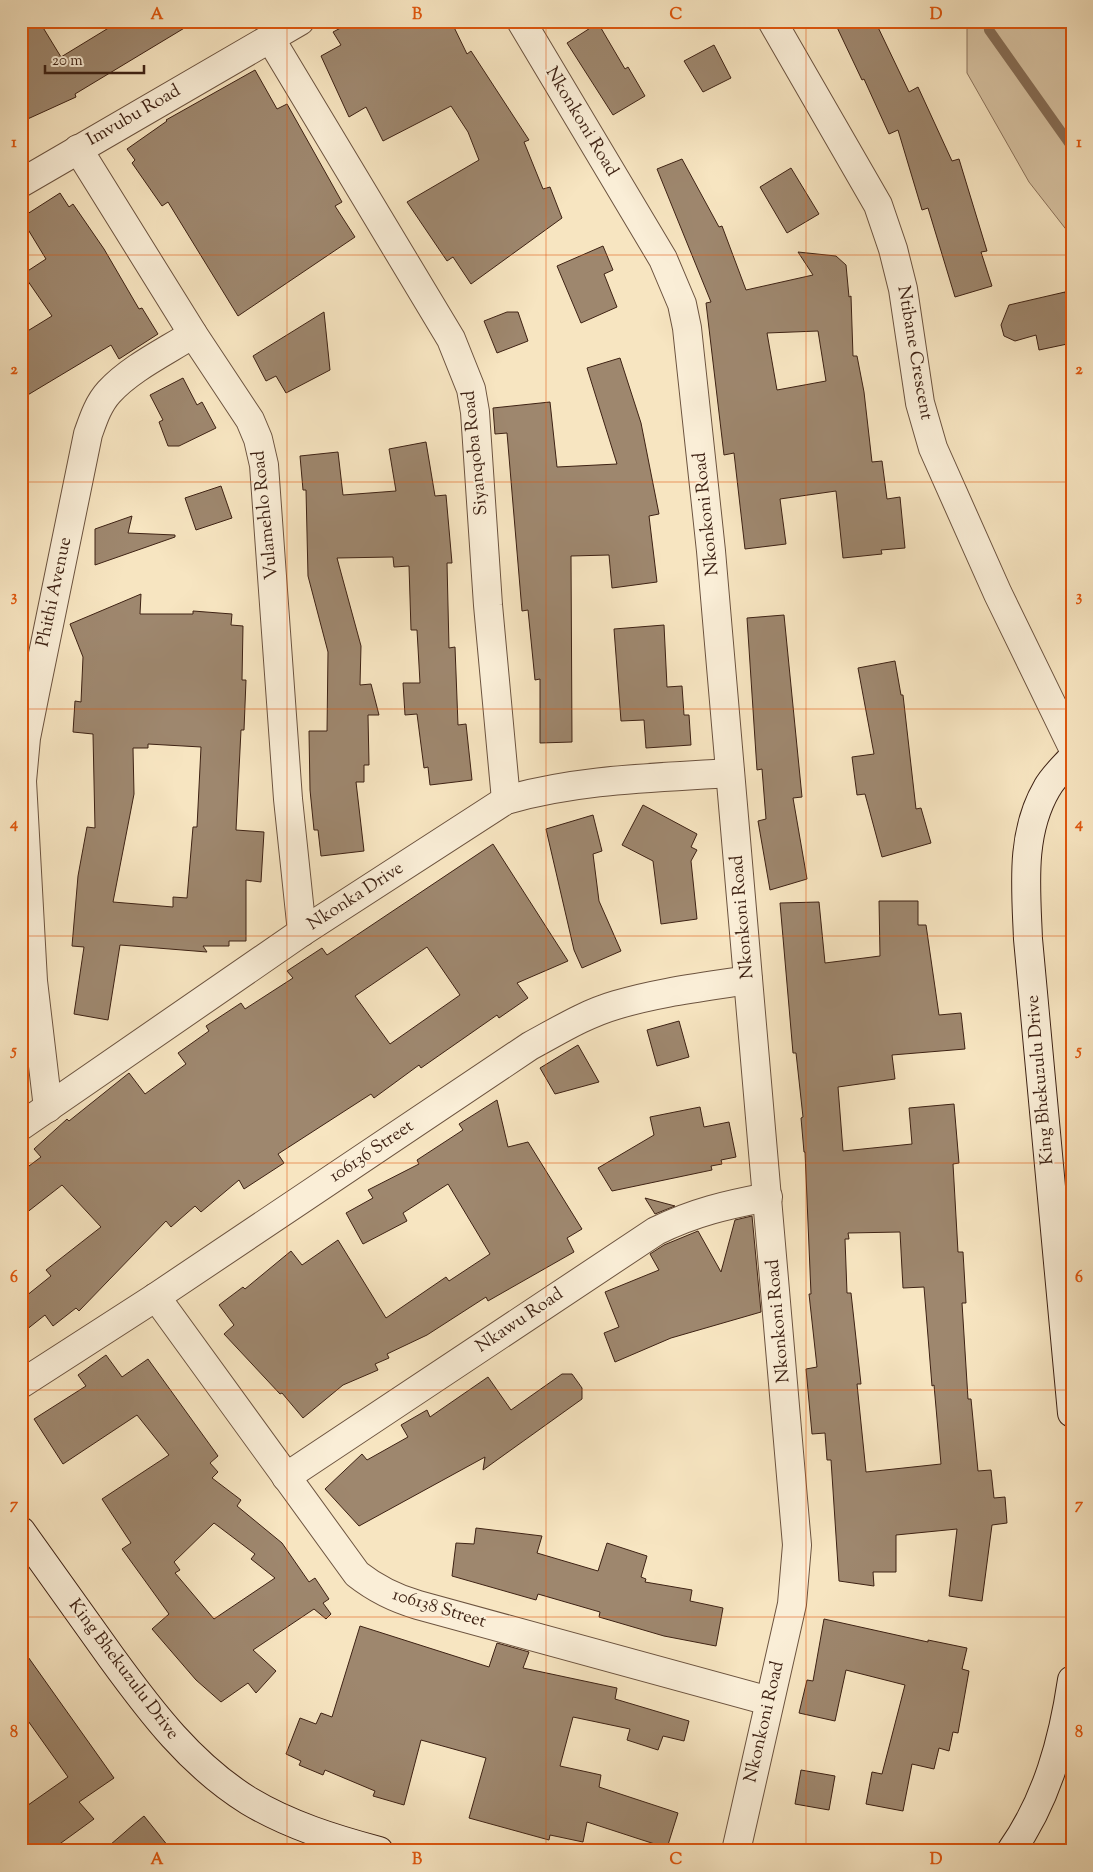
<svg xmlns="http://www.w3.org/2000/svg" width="1093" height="1872" font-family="'Sorts Mill Goudy',serif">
	<rect width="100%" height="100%" fill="#f7e5c1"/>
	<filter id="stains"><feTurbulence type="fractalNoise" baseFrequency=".004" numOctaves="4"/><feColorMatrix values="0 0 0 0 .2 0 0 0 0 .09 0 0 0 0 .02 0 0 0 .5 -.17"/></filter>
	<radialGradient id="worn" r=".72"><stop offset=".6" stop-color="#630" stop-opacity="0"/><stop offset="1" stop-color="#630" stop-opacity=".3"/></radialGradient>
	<polygon fill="#d8c4a4" stroke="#8b735c" points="967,21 1072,21 1072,237 1029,182 967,73"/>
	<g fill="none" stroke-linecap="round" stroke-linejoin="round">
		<polyline stroke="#876f58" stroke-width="10" points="988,21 989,30 1072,147"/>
	</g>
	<g fill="#9e876e" stroke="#3e2214" fill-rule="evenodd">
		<polygon points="21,21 39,21 61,57 120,21 196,21 75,94 76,97 21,122"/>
		<polygon points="354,21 451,21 467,54 471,51 529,140 524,142 543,189 550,187 562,218 471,284 453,257 447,261 407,202 479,160 468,132 451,106 383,141 366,107 349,117 321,56 341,45 333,32"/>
		<polygon points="834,21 875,21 909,92 918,87 952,161 959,159 987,251 981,252 992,286 955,297 928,208 922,210 898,130 889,134 864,79 862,80"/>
		<polygon points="598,23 625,69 628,67 645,96 613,115 567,43"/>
		<polygon points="714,45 731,78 703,92 684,61"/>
		<polygon points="255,70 277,109 287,104 342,202 335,206 355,237 238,316 168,202 162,206 132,163 135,160 127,149 167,121 166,120"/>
		<path d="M682 159 719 227 722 226 746 290 813 275 798 252 836 256 846 265 849 297 851 296 853 356H857L864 392 872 462 882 461 887 499 900 497 905 548 881 550 882 554 843 558 836 491 780 499 786 544 745 549 734 453 724 455 706 303 711 302 657 169ZM818 331 826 381 777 390 767 333Z"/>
		<polygon points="791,168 819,214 787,233 760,187"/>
		<polygon points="60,193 69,207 73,204 104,249 139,309 142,308 158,334 119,359 111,345 21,399 21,335 52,316 23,274 46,259 21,218"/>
		<polygon points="603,246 613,270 604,274 617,307 581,323 557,266"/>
		<polygon points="1065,292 1072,321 1072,343 1039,350 1036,335 1015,341 1004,336 1001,325 1009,305"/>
		<polygon points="324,312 330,370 286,393 276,376 266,381 253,356"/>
		<polygon points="507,312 518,312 528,341 497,353 484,321"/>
		<polygon points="620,358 641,423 659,514 649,516 657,582 612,588 609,555 571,556 572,742 540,743 540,679 535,680 528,610 522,611 507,433 495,434 493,408 550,402 557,467 617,464 587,368"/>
		<polygon points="183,378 197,405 202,402 216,428 179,446 168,446 159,422 163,420 150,395"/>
		<polygon points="426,442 435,496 446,495 452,563 447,563 449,648 455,647 458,725 466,724 472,780 430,785 428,767 424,768 417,714 405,715 403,683 420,683 417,630 411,630 409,566 394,567 393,557 337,558 361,646 360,685 371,684 379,715 368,715 369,765 364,765 364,782 356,782 364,851 321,856 318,830 314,830 310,790 309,731 327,731 328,652 308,576 306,490 303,490 300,456 338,452 343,495 396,491 389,449"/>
		<polygon points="221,486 232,518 196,530 185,498"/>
		<polygon points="132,516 128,533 175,535 175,537 95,565 95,529"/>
		<path d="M141 594 140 614H193V611L232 614 231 625 243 626 242 680H246L244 730H241L236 830 264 832 261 882 246 880V941H229V946H203L207 952 120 945 108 1020 74 1014 84 947 72 946 78 876 87 827 95 828 93 734 73 732 75 701 81 702 83 657 70 624ZM148 744 201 747 197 827H193L187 898 173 897V907L113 902 134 794 133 748H148Z"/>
		<polygon points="784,615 802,797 793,798 807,879 770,890 758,821 766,819 762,769 757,770 747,618"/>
		<polygon points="664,625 667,687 682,686 684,715 689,715 691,745 646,748 644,720 621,721 614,629"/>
		<polygon points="895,661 901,695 903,695 916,809 921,808 931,843 882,857 865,794 857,795 852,757 874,754 858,668"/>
		<polygon points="643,805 697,834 691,847 697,850 691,861 697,919 661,924 653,861 622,845"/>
		<polygon points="593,815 602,851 593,854 599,901 621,951 582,968 574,950 546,829"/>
		<path d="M493 844 568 961 517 983 528 998 499 1018 497 1015 421 1068 419 1065 374 1098 371 1094 278 1154 284 1163 244 1189 239 1180 201 1212 195 1206 171 1227 166 1221 79 1311 76 1308 53 1326 45 1315 21 1334V1300L51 1276 46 1270 101 1227 62 1185 21 1217V1172L41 1157 34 1149 67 1119 69 1121 129 1073 145 1094 186 1064 178 1053 209 1031 206 1026 241 1003 245 1009 293 978 287 971 322 948 327 955ZM427 947 460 995 390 1044 355 996Z"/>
		<path d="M879 901H918V925H926L939 1015 961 1013 965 1049 892 1055 895 1079 838 1087 843 1151 912 1144 909 1108 954 1104 959 1163 953 1164 958 1252H963L966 1303H962L968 1399H971L978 1471 991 1470 994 1498 1005 1497 1007 1523 992 1525 982 1601 949 1596 957 1529 896 1535V1572H873L874 1586 839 1581 831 1460H827L825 1433 812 1434 806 1369 817 1367 809 1294H811L805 1152H804L801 1118 803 1117 796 1053H793L780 903 819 902 825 963 880 956ZM900 1232 903 1288 924 1287 932 1386 934 1385 941 1464 866 1472 857 1384H861L851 1293H847L845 1239H849L848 1233Z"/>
		<polygon points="679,1021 689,1057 657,1066 647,1030"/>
		<polygon points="578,1045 599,1082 555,1094 540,1068"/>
		<polygon points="497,1100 508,1147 528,1142 582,1229 567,1238 574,1252 488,1301 486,1297 427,1335 387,1354 389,1358 375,1364 378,1370 343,1385 303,1418 282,1393 280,1394 224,1334 234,1325 219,1305 243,1287 245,1289 291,1251 302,1265 338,1240 386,1318 446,1277 449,1281 490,1254 448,1184 403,1213 407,1221 363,1244 346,1213 373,1198 368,1190 419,1164 417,1160 463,1130 459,1124"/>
		<polygon points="700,1107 704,1127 729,1122 736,1157 721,1160 722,1164 711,1166 712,1170 612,1191 598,1168 654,1135 650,1117"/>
		<polygon points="645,1198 675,1206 655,1214"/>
		<polygon points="752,1216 761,1312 671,1338 615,1362 604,1333 619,1327 605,1292 659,1270 650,1254 664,1245 698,1231 721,1272 735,1220"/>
		<path d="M106 1355 122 1377 148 1359 218 1456 210 1463 218 1472 212 1478 241 1500 237 1506 282 1543 309 1582 315 1578 329 1599 323 1603 331 1614 326 1619 314 1609 253 1650 276 1671 256 1693 248 1683 221 1702 196 1680 152 1629 169 1614 122 1549 131 1543 102 1499 169 1455 137 1415 63 1464 34 1419 86 1386 78 1375ZM214 1523 255 1554 251 1559 275 1578 214 1619 175 1573 180 1570 174 1562Z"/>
		<polygon points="562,1374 572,1374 582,1388 582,1399 483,1470 485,1457 359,1526 325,1489 362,1454 367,1460 408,1437 401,1425 427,1410 430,1417 488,1377 511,1410"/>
		<polygon points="476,1528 542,1536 537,1553 598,1571 607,1543 647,1556 641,1577 646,1579 645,1582 692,1590 690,1601 723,1608 716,1646 664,1636 599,1617 600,1612 538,1594 536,1600 452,1576 456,1543 474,1544"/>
		<polygon points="824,1619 928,1642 928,1640 967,1648 962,1669 969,1671 958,1733 953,1732 949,1751 939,1748 934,1769 912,1764 903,1811 866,1804 872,1772 882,1774 905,1685 846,1670 835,1721 799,1713 807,1680 813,1681"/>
		<polygon points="360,1626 489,1667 497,1643 515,1648 529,1652 523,1668 617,1688 615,1699 689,1721 684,1741 663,1736 658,1750 627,1740 630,1729 573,1717 560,1766 601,1775 599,1787 678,1813 667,1848 587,1822 583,1842 550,1835 549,1840 469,1818 486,1758 421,1740 404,1805 373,1796 375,1791 325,1770 323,1775 299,1765 301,1761 286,1754 300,1718 316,1724 321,1713 332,1717"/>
		<polygon points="21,1647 114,1778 79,1802 94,1819 50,1851 21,1851 21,1810 68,1777 21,1711"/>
		<polygon points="801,1770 835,1776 829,1810 795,1804"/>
		<polygon points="144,1816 172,1851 103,1851 132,1826"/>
	</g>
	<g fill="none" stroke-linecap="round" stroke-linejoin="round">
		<defs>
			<g id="street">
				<polyline points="521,21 663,259 682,304 687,328 711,551 797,1545 792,1604 736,1851"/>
				<polyline points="772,21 878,205 893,249 903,289 920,403 933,448 998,594 1072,746"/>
				<polyline points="270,38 451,339 471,389 475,412 488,605 506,800"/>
				<polyline points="78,149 193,334 250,420 258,439 264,465 288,799 302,932"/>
				<polyline points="21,183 300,21"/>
				<path d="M48 1108 33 981 22 781 26 738 35 693 88 434C93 420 98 404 109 392 131 368 165 352 193 334"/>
				<path d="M21 1126 302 932 506 800C579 779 654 778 730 773"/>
				<path d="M156 1297 357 1574C376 1589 394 1598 418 1605L769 1701"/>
				<path d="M21 1384 156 1297 530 1046C558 1031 585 1014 616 1005 659 992 704 987 748 980"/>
				<path d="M286 1477 656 1231C695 1212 726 1205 768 1197"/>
			</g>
			<g id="secondary">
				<path d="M1072 758C1064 767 1053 777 1047 788 1020 834 1026 888 1028 939L1072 1413"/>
				<path d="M21 1531C51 1573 81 1615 111 1657 151 1712 191 1765 249 1801 289 1825 334 1839 379 1851"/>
				<path d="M1011 1851C1047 1800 1063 1741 1072 1680"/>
			</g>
		</defs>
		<use href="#street" stroke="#6c533f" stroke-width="30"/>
		<use href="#secondary" stroke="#3e2214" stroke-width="30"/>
		<use href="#street" stroke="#faeed7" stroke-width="28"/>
		<use href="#secondary" stroke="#faeed7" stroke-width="28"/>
	</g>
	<path fill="none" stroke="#e0560c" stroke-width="1" stroke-opacity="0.55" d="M287 21V1851M546 21V1851M806 21V1851M21 255H1072M21 482H1072M21 709H1072M21 936H1072M21 1163H1072M21 1390H1072M21 1617H1072"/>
	<g text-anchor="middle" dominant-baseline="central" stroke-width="4" stroke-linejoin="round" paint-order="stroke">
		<g font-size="18" fill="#3e2214" stroke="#faeed7">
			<text transform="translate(134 116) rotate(-30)">Imvubu Road</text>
			<text transform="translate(581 122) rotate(59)">Nkonkoni Road</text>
			<text transform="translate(914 353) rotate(80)">Ntibane Crescent</text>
			<text transform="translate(476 453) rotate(-96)">Siyanqoba Road</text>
			<text transform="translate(707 514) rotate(-96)">Nkonkoni Road</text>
			<text transform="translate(266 515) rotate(-96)">Vulamehlo Road</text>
			<text transform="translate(55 592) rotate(-78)">Phithi Avenue</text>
			<text transform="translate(356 897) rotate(-33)">Nkonka Drive</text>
			<text transform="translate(743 917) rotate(-95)">Nkonkoni Road</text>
			<text transform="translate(1041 1080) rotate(-95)">King Bhekuzulu Drive</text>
			<text transform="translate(372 1152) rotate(-34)">106136 Street</text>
			<text transform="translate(520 1321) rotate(-34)">Nkawu Road</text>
			<text transform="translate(779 1321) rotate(-95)">Nkonkoni Road</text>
			<text transform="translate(439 1609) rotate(17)">106138 Street</text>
			<text transform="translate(123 1670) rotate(53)">King Bhekuzulu Drive</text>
			<text transform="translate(765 1722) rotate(-77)">Nkonkoni Road</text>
		</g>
	</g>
	<rect width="1093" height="1872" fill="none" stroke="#f7e5c1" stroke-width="55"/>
	<path d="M45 65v8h99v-8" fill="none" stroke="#3e2214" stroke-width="2.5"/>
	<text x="52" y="65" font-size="15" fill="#3e2214" stroke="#faeed7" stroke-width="4" paint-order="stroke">20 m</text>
	<rect x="28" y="28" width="1038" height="1816" fill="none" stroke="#e0560c" stroke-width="2"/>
	<g font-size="16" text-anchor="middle" font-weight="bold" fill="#e0560c">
		<text x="157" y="19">A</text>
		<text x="417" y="19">B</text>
		<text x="676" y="19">C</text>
		<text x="936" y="19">D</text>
		<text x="14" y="147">1</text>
		<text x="1079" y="147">1</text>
		<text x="14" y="374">2</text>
		<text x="1079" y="374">2</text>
		<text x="14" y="601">3</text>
		<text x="1079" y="601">3</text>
		<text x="14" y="828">4</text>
		<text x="1079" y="828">4</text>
		<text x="14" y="1055">5</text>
		<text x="1079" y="1055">5</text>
		<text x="14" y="1282">6</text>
		<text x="1079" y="1282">6</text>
		<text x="14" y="1509">7</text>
		<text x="1079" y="1509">7</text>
		<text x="14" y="1737">8</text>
		<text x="1079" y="1737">8</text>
		<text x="157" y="1864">A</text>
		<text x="417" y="1864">B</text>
		<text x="676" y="1864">C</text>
		<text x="936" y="1864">D</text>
	</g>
	<rect width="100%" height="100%" filter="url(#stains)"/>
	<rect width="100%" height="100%" fill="url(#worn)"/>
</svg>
